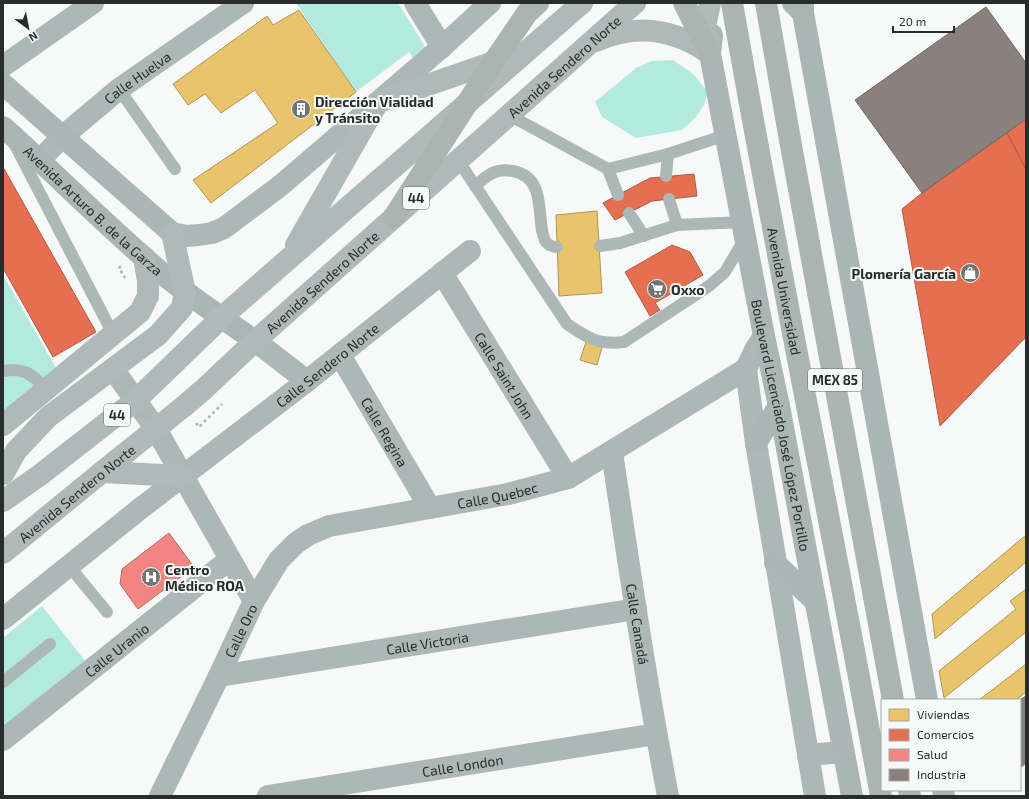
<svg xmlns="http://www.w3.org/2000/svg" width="1029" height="799" font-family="'Exo 2',sans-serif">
	<rect width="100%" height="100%" fill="#f6f9f8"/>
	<g fill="#b3eadf">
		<polygon points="296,3 398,3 429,53 418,65 409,52 356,92"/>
		<polygon points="673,60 693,74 708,92 704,105 696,117 682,130 636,138 602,117 595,102 636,68 652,61"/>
		<polygon points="3,275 56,368 3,412"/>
		<polygon points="42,606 86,662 3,728 3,638"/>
	</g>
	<g fill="#e9c46a" stroke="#b09657">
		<polygon points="299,10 356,92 211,203 193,180 278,123 255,90 221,113 205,94 188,105 173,84 267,16 273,25"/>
		<polygon points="597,211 602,293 559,296 556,215"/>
		<polygon points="587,339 603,344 597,365 580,360"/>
		<polygon points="1026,535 1026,562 935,639 932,614"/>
		<polygon points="1026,589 1026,632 944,698 939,671 1016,609 1010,601"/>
		<polygon points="1026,664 1026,692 1016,700 979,700"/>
	</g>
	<g fill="#e76f51" stroke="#ae5b46">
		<polygon points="1026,119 1026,170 1007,133"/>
		<polygon points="1007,133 1026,170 1026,337 940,426 902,209 922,193"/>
		<polygon points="3,167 96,332 53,357 3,268"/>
		<polygon points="694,174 697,196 652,201 615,220 603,203 650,178"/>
		<polygon points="672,245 690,252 703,275 655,303 660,310 650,316 625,272"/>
	</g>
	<polygon fill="#f28482" stroke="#b66a68" points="169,533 194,567 138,609 120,584 122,569"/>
	<g fill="#8a817c" stroke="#6d6864">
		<polygon points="986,7 1026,63 1026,119 922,193 855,100"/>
		<polygon points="1026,696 1026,763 1020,768 1020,700"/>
	</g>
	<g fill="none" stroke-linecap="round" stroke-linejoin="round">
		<g stroke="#b1b8b7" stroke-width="2.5" stroke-dasharray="3 3" stroke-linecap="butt">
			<polyline points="121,266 119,268 125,278"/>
			<polyline points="196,423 199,427 222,404"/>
		</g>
		<g stroke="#acb8b5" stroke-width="12">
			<polyline points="119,89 175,169"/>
			<polyline points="509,115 608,169 668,154 726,135"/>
			<polyline points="15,145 113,334"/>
			<path d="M458 160 567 324C588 338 598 345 624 342L709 286 725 272 744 240"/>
			<polyline points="608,169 618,195"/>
			<polyline points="666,176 668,154"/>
			<path d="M475 186C488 175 495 168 513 171 543 177 538 207 542 230 543 235 544 241 548 244 550 246 555 247 557 247"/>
			<polyline points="669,199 677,225"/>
			<polyline points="629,213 644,236"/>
			<polyline points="600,246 620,243 677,225 742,222"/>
			<path d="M3 371C26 367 31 375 47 389"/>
			<polyline points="69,566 107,612"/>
			<polyline points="3,682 50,644"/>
		</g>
		<g stroke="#acb8b5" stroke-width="22">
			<polyline points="415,3 442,47"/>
			<polyline points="3,66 93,3"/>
			<path id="s1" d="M40 160 62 137 119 89 243 3"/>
			<polyline points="172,233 186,236 199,235 212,233 224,228 280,186 442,47 490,3"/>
			<path id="s2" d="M442 273 568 478"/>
			<polyline points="764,336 756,348 746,369 756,443 815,796"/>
			<polyline points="255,341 307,381"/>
			<path id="s3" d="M340 355 430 508"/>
			<polyline points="113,369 156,429 254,601"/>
			<path id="s4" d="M612 452C629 567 646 682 668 796"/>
			<path id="s5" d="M3 619 141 508 307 381 470 251"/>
			<path id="s6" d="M219 676 636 609"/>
			<path id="s7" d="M3 740 230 559"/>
			<polyline points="808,755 843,752"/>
			<path id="s8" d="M160 796 219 676 254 601 279 560 296 543 308 535 329 526 508 494 568 478 746 369"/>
			<path id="s9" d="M268 796 656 734"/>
		</g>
		<g stroke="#aab6b3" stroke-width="22">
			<polyline points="793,3 803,13 927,700"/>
			<path id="s10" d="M712 35 710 54 764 336 779 406 852 796"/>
			<polyline points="3,84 172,233"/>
			<path id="s11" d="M3 127C59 177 111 231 169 279 196 301 226 320 255 341"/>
			<polyline points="756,443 779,406"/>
			<polyline points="775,563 815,601"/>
			<polyline points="943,790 944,796"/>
		</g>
		<g stroke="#afb9b7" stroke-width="22">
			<path d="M596 41C636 23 675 29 710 54"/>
			<polyline points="709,51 705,27 710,3"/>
			<polyline points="296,245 378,102 503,59"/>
			<polyline points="3,425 140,312 148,296 148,281 144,257"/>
			<polyline points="102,472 182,476"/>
			<polyline points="3,474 16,451 48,417 158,335 182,308 185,292 172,233"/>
			<polyline points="3,501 40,475 136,400 222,317 582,3"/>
			<path id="s12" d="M3 553 102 472 183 407 203 390 255 341 635 3"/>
		</g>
		<g stroke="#aab5b2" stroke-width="22">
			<polyline points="684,3 710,54"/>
			<path id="s13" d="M732 3C778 268 833 531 881 796"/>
			<polyline points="766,3 790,140 893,700"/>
			<polyline points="803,3 803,13"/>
			<polyline points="394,217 493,63 527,13 538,3"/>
			<polyline points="909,790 910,796"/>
		</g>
	</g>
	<defs>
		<symbol id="building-disc" viewBox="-11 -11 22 22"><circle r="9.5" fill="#717473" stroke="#f5faf9"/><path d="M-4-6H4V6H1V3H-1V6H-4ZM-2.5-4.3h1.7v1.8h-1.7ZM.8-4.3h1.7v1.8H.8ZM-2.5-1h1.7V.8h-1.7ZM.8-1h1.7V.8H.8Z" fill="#fff"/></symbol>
		<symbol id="shop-disc" viewBox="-11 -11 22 22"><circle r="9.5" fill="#717473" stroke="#f5faf9"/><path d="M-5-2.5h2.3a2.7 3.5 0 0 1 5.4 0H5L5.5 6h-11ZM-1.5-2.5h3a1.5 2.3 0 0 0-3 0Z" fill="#fff"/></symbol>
		<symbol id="supermarket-disc" viewBox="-11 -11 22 22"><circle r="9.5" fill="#717473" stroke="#f5faf9"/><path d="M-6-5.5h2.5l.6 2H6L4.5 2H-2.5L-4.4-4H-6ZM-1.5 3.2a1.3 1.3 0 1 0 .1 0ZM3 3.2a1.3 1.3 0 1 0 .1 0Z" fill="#fff"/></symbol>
		<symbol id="hospital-disc" viewBox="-11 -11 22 22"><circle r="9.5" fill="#717473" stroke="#f5faf9"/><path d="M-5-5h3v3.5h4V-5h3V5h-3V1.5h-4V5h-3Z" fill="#fff"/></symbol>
	</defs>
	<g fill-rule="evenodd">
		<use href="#building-disc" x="290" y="98" width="22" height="22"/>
		<use href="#shop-disc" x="959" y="262" width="22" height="22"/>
		<use href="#supermarket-disc" x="646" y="278" width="22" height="22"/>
		<use href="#hospital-disc" x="140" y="566" width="22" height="22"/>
	</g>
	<g text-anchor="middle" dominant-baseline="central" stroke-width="4" stroke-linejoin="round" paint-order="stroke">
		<g fill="#f5faf9" stroke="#676a69" stroke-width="1">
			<rect x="403" y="187" width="26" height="22" rx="3"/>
			<rect x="808" y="369" width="54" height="22" rx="3"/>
			<rect x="104" y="404" width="26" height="22" rx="3"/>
		</g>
		<g font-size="13" font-weight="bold" fill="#2a2c2b">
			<text x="416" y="198">44</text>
			<text x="835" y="380">MEX 85</text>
			<text x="117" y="415">44</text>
		</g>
		<g font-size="14" fill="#2a2c2b" stroke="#f5faf9">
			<text stroke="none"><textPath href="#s12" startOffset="743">Avenida Sendero Norte</textPath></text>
			<text stroke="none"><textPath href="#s1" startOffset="128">Calle Huelva</textPath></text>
			<text stroke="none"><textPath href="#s11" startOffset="123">Avenida Arturo B. de la Garza</textPath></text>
			<text stroke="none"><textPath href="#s12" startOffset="419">Avenida Sendero Norte</textPath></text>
			<text stroke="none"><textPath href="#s13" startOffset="293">Avenida Universidad</textPath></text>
			<text stroke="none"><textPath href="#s5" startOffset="412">Calle Sendero Norte</textPath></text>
			<text stroke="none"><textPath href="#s2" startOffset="120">Calle Saint John</textPath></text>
			<text stroke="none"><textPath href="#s10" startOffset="397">Boulevard Licenciado José López Portillo</textPath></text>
			<text stroke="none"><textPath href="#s3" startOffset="89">Calle Regina</textPath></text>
			<text stroke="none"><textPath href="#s12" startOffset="95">Avenida Sendero Norte</textPath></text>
			<text stroke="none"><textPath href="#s8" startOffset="497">Calle Quebec</textPath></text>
			<text stroke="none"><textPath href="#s4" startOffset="174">Calle Canadá</textPath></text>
			<text stroke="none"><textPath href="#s8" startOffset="184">Calle Oro</textPath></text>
			<text stroke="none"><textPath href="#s6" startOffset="211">Calle Victoria</textPath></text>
			<text stroke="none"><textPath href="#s7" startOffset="145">Calle Uranio</textPath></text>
			<text stroke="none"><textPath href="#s9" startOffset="197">Calle London</textPath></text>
		</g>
		<g font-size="14" font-weight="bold" fill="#2a2c2b" stroke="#f5faf9" text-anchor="start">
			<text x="315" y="101">Dirección Vialidad<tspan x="315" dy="16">y Tránsito</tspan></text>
			<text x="956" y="273" text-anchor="end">Plomería García</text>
			<text x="671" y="289">Oxxo</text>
			<text x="165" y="569">Centro<tspan x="165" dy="16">Médico ROA</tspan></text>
		</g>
	</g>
	<rect width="1029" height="799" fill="none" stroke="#2a2c2b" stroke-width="8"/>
	<rect x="881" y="699" width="140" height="92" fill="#f5faf9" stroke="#a4a8a7"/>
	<rect x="889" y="709" width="20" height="12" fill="#e9c46a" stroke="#a4a8a7"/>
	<text x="917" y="719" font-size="12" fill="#2a2c2b">Viviendas</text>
	<rect x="889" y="729" width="20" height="12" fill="#e76f51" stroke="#a4a8a7"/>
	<text x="917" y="739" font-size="12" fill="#2a2c2b">Comercios</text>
	<rect x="889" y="749" width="20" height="12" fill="#f28482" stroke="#a4a8a7"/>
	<text x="917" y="759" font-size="12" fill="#2a2c2b">Salud</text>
	<rect x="889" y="769" width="20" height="12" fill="#8a817c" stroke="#a4a8a7"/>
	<text x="917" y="779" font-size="12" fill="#2a2c2b">Industria</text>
	<g transform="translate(28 28) rotate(148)" stroke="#f5faf9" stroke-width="3" paint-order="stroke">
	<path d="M0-3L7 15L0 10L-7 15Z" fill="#2a2c2b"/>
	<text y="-6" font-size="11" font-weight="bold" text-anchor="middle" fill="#2a2c2b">N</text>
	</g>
	<path d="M893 26v6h61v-6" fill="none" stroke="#2a2c2b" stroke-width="2"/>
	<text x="899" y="26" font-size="12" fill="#2a2c2b" stroke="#f5faf9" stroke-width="3" paint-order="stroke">20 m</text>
</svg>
